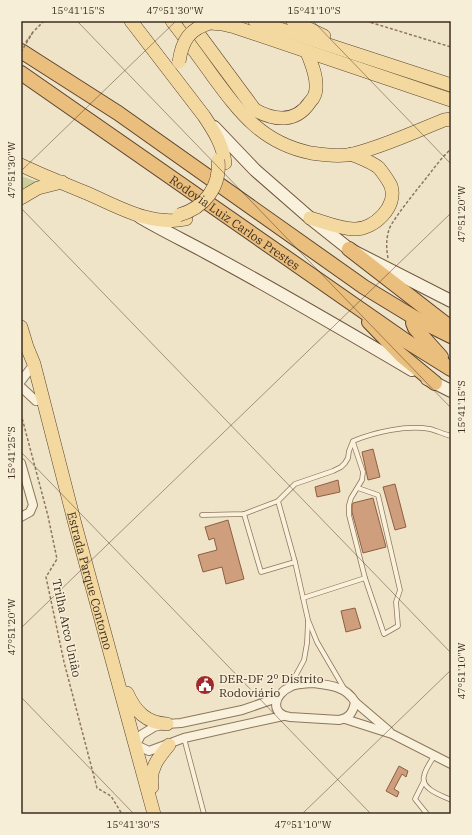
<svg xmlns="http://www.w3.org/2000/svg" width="472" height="835" font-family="'IBM Plex Serif',serif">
	<rect width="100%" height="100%" fill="#f0e4c8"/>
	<polygon fill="#c9cf9b" points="21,176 38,182 21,189"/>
	<g fill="#cf9f7d" stroke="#8d5f41">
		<polygon points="373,449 380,477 368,480 362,452"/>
		<polygon points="338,480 340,492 317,497 315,487"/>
		<polygon points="395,484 406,527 395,530 383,487"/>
		<polygon points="373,498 386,547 363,553 352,512 352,505 353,503"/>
		<polygon points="228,520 244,579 226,584 222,567 203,572 198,555 217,550 214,538 209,540 205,527"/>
		<polygon points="355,608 361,628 346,632 341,611"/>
		<polygon points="399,766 408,771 406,777 402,774 394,789 399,792 397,797 386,791"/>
	</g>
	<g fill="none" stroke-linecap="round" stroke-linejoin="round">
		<defs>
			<g id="service">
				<polyline points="358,488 378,495 400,590 396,602 398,626 384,634 365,578"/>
				<polyline points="278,501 295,562 308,620 317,642 345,690"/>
				<polyline points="244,514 261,572 295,562"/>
				<path d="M202 515 244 514 278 501 295 484 333 471 341 467 345 463 348 458 349 451 353 441C375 432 406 425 430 429 437 431 444 434 451 436"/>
				<polyline points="303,598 365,578 349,515 349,505 351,498 362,480 363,472 353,442"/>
				<polyline points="290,686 304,660 307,643 308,622"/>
				<polyline points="184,738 204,814"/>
				<path d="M434 756C431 762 425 769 424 776 420 789 443 796 451 800"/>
				<polyline points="424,781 415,799 427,814"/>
			</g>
			<g id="minor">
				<polyline points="21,381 34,364"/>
				<polyline points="21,387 36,401"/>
				<polyline points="21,463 33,505 30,512 21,517"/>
				<path d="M312 683C329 685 346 686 355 702 353 713 349 718 339 720L290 717C269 714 274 694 290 687 297 683 305 684 312 683Z"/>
				<polyline points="277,698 242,710 181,723 167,724 154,727 141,735 136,745 149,751 184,738 283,716"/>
				<polyline points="355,702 389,731"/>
				<polyline points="345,719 392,734 451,764"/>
			</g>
			<g id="secondary">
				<polyline points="214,127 255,170 310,218 349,249 451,301"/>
				<path d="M140 217C162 230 185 241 207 253 276 290 344 330 412 370"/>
				<polyline points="427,379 451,391"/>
			</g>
			<g id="primary">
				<path d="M131 21 204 116C214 131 223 145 225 163"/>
				<path d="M172 21C186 39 199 57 212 75 240 113 262 143 311 153 324 155 340 157 353 154 385 146 414 132 444 120L451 119"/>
				<path d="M189 21 255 110C275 121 296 123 310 102 314 98 316 94 316 88 317 75 311 63 307 52"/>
				<polyline points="255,21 451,85"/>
				<polyline points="293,21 324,36"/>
				<polyline points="210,23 222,24 235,27 451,100"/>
				<path d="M21 165C41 175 63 183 84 192 116 205 149 227 186 219"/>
				<polyline points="21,198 38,188 62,182"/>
				<path d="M310 218C324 222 340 229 354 229 374 230 398 206 391 186 388 180 383 173 379 168 372 162 360 158 351 154"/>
				<path id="s1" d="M21 327 27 347 34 364 75 524 154 814"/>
				<path d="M127 693C135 711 146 723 167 724"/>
				<path d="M152 787C149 769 158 758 169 745"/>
			</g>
			<g id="trunk">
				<polyline points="21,51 118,113 364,287 415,318 451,336"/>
				<path id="s2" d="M21 73 406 341 451 369"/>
				<polyline points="349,249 451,328"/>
				<polyline points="415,318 413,323 415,328 441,357"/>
				<polyline points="369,322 401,355 435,383"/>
			</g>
		</defs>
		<use href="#service" stroke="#8d765c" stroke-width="5.5"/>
		<use href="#minor" stroke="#8d765c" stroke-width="10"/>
		<use href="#secondary" stroke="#6f573f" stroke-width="14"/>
		<use href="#primary" stroke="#5b4430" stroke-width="14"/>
		<use href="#trunk" stroke="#5b4430" stroke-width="16"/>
		<g stroke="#8d765c" stroke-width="1.5" stroke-dasharray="3 2" stroke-linecap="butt">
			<polyline points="366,21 451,47"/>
			<polyline points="26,42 33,32 44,21"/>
			<path d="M388 258C386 248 386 237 390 227 398 213 409 200 419 187 430 174 439 160 451 149"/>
			<polyline points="21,414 48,516 57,559 46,577 64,662 97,788 111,796 122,814"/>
		</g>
		<use href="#service" stroke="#faf1dc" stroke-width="4"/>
		<use href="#minor" stroke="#faf1dc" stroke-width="8"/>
		<use href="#secondary" stroke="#faf1dc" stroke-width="12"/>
		<use href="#primary" stroke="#f3d9a0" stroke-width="13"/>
		<use href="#trunk" stroke="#eabe7c" stroke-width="14"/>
		<defs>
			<g id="primary-bridge">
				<path d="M179 62C182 41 189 29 210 23"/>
				<path d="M179 215C204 208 221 187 218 160"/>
			</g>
		</defs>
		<use href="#primary-bridge" stroke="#5b4430" stroke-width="14" stroke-linecap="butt"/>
		<polyline stroke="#8d765c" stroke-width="1.5" stroke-dasharray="3 2" stroke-linecap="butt" points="21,52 33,32"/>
		<use href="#primary-bridge" stroke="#f3d9a0" stroke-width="13"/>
	</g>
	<path fill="none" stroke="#3d2e20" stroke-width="1" stroke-opacity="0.45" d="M77 21 451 408M313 21 451 164M21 171 176 21M21 208 451 653M21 452 371 814M21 628 451 213M21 697 134 814M302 814 451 670"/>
	<defs>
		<symbol id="civic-disc" viewBox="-11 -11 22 22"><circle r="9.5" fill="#9e2a2b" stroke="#f7eed8"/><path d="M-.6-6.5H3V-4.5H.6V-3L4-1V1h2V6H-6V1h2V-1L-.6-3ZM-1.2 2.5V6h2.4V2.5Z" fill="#fff"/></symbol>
	</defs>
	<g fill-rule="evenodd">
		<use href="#civic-disc" x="194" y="674" width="22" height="22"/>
	</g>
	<g text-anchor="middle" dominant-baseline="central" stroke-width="3" stroke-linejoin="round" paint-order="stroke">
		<g font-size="12" fill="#3d2e20" stroke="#f7eed8">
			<text stroke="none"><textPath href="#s2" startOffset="261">Rodovia Luiz Carlos Prestes</textPath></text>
			<text stroke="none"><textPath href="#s1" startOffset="263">Estrada Parque Contorno</textPath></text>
			<text transform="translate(67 628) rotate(78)">Trilha Arco União</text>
		</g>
		<g font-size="12" fill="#3d2e20" stroke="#f7eed8" text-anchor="start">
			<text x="219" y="678">DER-DF 2º Distrito<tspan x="219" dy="14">Rodoviário</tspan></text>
		</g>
	</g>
	<rect width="472" height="835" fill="none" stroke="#f7eed8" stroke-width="44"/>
	<rect x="22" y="22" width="428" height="791" fill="none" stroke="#3d2e20" stroke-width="1.5"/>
	<g font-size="10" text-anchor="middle" fill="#3d2e20">
		<text x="78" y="14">15°41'15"S</text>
		<text x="175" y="14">47°51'30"W</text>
		<text x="314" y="14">15°41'10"S</text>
		<text transform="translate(11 170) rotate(-90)" y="4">47°51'30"W</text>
		<text transform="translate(461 214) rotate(-90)" y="4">47°51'20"W</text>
		<text transform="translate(461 407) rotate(-90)" y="4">15°41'15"S</text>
		<text transform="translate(11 453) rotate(-90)" y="4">15°41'25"S</text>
		<text transform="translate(11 627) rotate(-90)" y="4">47°51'20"W</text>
		<text transform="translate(461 671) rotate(-90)" y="4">47°51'10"W</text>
		<text x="133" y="828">15°41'30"S</text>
		<text x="303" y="828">47°51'10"W</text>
	</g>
</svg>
